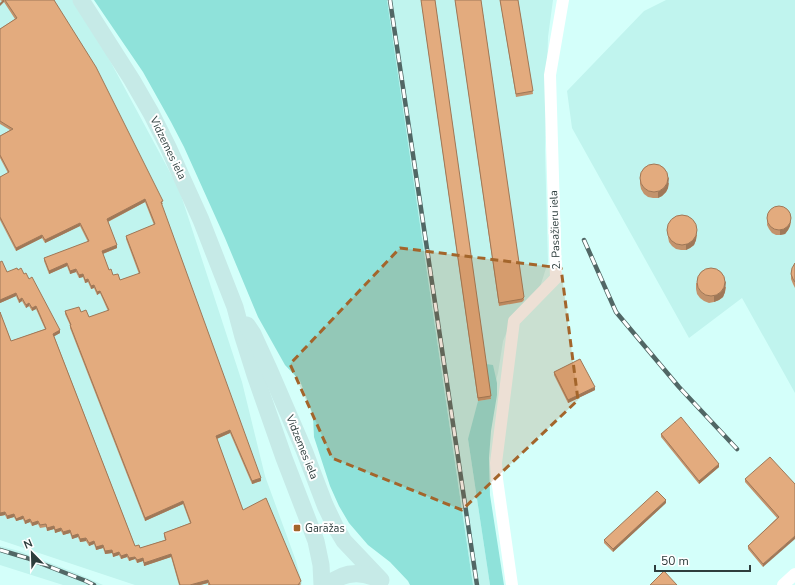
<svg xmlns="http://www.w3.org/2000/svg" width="795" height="585" font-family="'Nunito Sans',sans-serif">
	<rect width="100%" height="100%" fill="#d4fffa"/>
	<g fill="#c0f4ee">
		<polygon points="0,0 74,0 101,44 179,189 242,382 265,476 296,561 302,583 301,585 135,585 0,540"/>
		<polygon points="387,0 553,0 548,37 545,150 548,262 540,287 515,312 503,341 498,373 491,399 468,439 490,585 473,585"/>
		<polygon points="666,0 795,0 795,393 742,298 689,338 572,128 567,91 644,11"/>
		<polygon points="0,546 19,551 76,573 103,585 63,585 0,565"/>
	</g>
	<g fill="#8fe2da">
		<polygon points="94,0 387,0 473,585 410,585 408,581 390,562 368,545 349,523 339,506 330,486 314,437 313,415 300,381 285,365 258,317 225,238 184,147 171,122 143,72"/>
		<polygon points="486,364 493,365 497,383 497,395 491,431 489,458 490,495 504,585 490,585 468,439 478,401 491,399"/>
	</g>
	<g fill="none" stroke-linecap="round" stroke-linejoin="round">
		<g stroke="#fff" stroke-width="12">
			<polyline points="512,585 497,479 496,463 514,321 556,278 550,75 563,0"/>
			<polyline points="783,585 795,574"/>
		</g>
		<g stroke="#c6eae7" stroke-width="17">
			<polyline points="81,0 132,80 151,113 168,147 201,220 235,307 243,337 255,375 284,458 316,541 321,565 322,585"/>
			<polyline points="247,325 253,334 269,369 304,450 325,505 335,526 344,541 381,580"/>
			<path d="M328 585C344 571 362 571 380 580"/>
		</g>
		<defs>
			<g id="rail">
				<polyline points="390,0 477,585"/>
				<polyline points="584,240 616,312 679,387 737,449"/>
				<polyline points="0,550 27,558 86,581 94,585"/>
			</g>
		</defs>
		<use href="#rail" stroke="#516765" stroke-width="4.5"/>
		<use href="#rail" stroke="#fff" stroke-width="3" stroke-dasharray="9" stroke-linecap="butt"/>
	</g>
	<g fill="#c3936c" fill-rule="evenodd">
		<path d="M0 0H54L163 204H161L261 481 252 484 230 433 217 439 243 510 301 584 300 585H208V583L200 585H179L171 557 144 566 143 561 137 563 135 559 129 561 127 557 121 559 119 555 113 557 112 553 105 554 103 548 96 550 94 544 89 546 86 541 80 542 78 537 72 539 70 533 63 535 61 531 55 533 54 529 47 531 46 527 40 528 38 524 32 526 30 522 25 524 23 519 16 521 14 517 7 519 5 515 0 516V312L11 341 45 329 36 309 32 311 29 306 26 308 22 301 19 303 16 296 0 303V262L7 272 18 270 24 274 60 333 54 336 135 546 140 548 165 540 164 536V533L190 523 183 504 145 521 70 328V325L65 314V311L81 312 89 317 108 311 100 293 97 295 94 288 91 289 88 282 85 283 83 277 79 278 76 272 70 274 67 266 49 274 44 261V258L88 242 80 226 45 243 42 238 16 251 0 220V177L8 173 0 158V136L10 130 0 124V29L15 19 4 2ZM145 202 154 225 126 236V239L139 274 120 280 113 275 109 270 103 254 117 248 108 222Z"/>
		<polygon points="421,0 435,0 491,399 478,401"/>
		<polygon points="455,0 481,0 524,300 522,302 499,306"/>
		<polygon points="500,0 518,0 533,94 516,97"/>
		<polygon points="640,179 669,183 668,188 666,192 662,196 658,198 653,198 648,197 644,194 641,189 640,184"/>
		<polygon points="768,214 791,222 790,226 788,230 785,234 780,235 776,235 772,233 769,229 767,225"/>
		<polygon points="668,231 697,235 696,240 694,245 690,248 686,250 681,250 676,249 672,246 669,242 668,237"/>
		<polygon points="795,263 795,288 793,284 791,279 791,274"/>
		<polygon points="696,283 726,287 725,292 723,297 719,300 714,302 709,303 704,301 700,298 697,294 696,289"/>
		<polygon points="554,372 595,390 568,403 554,375"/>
		<polygon points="661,434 719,467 699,484 661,437"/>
		<polygon points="745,479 795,484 763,567 748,549 748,546 777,518 745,482"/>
		<polygon points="666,503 613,552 604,543 604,540"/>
	</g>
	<g fill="#9f7858">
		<polygon points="3,0 4,0 4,2 0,6 0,3"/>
		<polygon points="669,177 668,188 666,192 662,196 658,198 658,192"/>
		<polygon points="145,199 145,202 107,222 107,219"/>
		<polygon points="791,216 790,226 788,230 785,234 780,235 780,229"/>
		<polygon points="80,223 80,226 45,243 45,240"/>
		<polygon points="697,229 696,240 694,245 690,248 686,250 686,244"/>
		<polygon points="42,235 42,238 16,251 16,248"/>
		<polygon points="117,245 117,248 102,254 102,251"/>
		<polygon points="67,263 67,266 49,274 49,271"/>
		<polygon points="76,269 76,272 70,274 70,271"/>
		<polygon points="83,274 83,277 79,278 79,275"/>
		<polygon points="88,279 88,282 85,283 85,280"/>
		<polygon points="726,281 725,292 723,297 719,300 714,302 714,296"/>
		<polygon points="94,285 94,288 91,289 91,286"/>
		<polygon points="100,291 100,293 97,295 97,292"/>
		<polygon points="16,293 16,296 0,303 0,300"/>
		<polygon points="22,298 22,301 19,303 19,300"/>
		<polygon points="29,303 29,306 26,308 26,305"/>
		<polygon points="36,306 36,309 32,311 32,308"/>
		<polygon points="60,330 60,333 53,337 53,334"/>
		<polygon points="595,387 595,390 568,403 568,400"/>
		<polygon points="230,430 230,433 216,439 216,436"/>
		<polygon points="719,464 719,467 699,484 699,481"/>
		<polygon points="261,478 261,481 252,484 252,481"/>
		<polygon points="666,500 666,503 613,552 613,549"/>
		<polygon points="183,501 183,504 145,521 145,518"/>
		<polygon points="5,512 5,515 0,516 0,513"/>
		<polygon points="14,514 14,517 7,519 7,516"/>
		<polygon points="23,516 23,519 16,521 16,519"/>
		<polygon points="30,519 30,522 25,524 25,521"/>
		<polygon points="38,521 38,524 32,526 32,523"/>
		<polygon points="54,526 54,529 47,531 47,528"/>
		<polygon points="61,528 61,531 55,533 55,530"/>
		<polygon points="70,530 70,533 63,535 63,532"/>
		<polygon points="78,534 78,537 72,539 72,536"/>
		<polygon points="795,536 795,539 763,567 763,564"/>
		<polygon points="86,538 86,541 80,542 80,539"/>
		<polygon points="94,541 94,544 89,546 89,543"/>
		<polygon points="103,545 103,548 96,550 96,547"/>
		<polygon points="112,550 112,553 105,554 105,551"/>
		<polygon points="119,552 119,555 113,557 113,554"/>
		<polygon points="127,554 127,557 121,559 121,556"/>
		<polygon points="171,554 171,557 144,566 144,563"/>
		<polygon points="135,557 135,559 129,561 129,558"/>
		<polygon points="143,558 143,561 137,563 137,560"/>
		<polygon points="208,580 208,583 200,585 190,585"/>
	</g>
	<g fill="#e3ab7e" stroke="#9f7858" fill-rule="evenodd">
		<path d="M5 0H54L96 67 163 201 161 202 261 478 252 481 230 430 216 436 243 510 266 498 301 581 298 585H210L208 580 190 585H180L171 554 144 563 143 558 137 560 135 557 129 558 127 554 121 556 119 552 113 554 112 550 105 551 103 545 96 547 94 541 89 543 86 538 80 539 78 534 72 536 70 530 63 532 61 528 55 530 54 526 47 528 46 524 40 525 38 521 32 523 30 519 25 521 23 516 16 519 14 514 7 516 5 512 0 513V312L11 341 46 329 36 306 32 308 29 303 26 305 22 298 19 300 16 293 0 300V262L2 261 7 272 17 268 18 270 21 268 24 274 26 273 29 279 32 277 60 330 53 334 135 546 139 545 140 548 166 540 164 533 191 523 183 501 145 518 70 325H71L65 311 79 307 81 312 86 310 89 317 109 310 100 291 97 292 94 285 91 286 88 279 85 280 83 274 79 275 76 269 70 271 67 263 49 271 44 258 89 241 80 223 45 240 42 235 16 248 0 217V177L9 172 0 155V136L13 129 0 121V29L17 18ZM145 199 155 224 126 236 140 273 120 280 118 274 113 275 111 269 109 270 102 251 117 245 107 219Z"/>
		<polygon points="421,0 435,0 491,396 478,398"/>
		<polygon points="455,0 481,0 524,297 522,299 499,303"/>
		<polygon points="500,0 518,0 533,91 516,94"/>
		<circle cx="654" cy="178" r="14"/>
		<circle cx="779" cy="218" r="12"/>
		<circle cx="682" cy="230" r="15"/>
		<polygon points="795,263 795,282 793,279 791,274 792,268"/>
		<circle cx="711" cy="282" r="14"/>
		<polygon points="580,359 595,387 568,400 554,372"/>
		<polygon points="681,417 719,464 699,481 661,434"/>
		<polygon points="770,457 795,484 795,536 763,564 748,546 779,517 745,479"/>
		<polygon points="657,491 666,500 613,549 604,540"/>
		<polygon points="664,571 677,585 650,585"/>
	</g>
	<path fill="#a3652b" fill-opacity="0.2" stroke="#a3652b" stroke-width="3" stroke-dasharray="8 5" stroke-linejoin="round" d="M400 248 561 268 578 400 462 510 332 458 290 364Z"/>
	<rect fill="#a3652b" stroke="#fff" stroke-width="1.5" x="293" y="524" width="8" height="8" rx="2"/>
	<g text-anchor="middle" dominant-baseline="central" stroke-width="4" stroke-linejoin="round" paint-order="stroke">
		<g font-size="11" fill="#2d3d3c" stroke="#fff">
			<text transform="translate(168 148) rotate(64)">Vidzemes iela</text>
			<text transform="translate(555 230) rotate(-92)">2. Pasažieru iela</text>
			<text transform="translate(302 447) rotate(68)">Vidzemes iela</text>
		</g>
		<g font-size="11" fill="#2d3d3c" stroke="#fff" text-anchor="start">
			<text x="305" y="528">Garāžas</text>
		</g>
	</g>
	<g transform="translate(32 553) rotate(337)" stroke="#ffffff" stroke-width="3" paint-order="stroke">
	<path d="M0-3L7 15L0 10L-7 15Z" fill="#2d3d3c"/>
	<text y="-6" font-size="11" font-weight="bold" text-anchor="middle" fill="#2d3d3c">N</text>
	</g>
	<path d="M655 565v6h95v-6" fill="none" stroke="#2d3d3c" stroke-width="2"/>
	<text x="661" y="565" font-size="12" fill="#2d3d3c" stroke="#ffffff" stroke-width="3" paint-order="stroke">50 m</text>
</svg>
